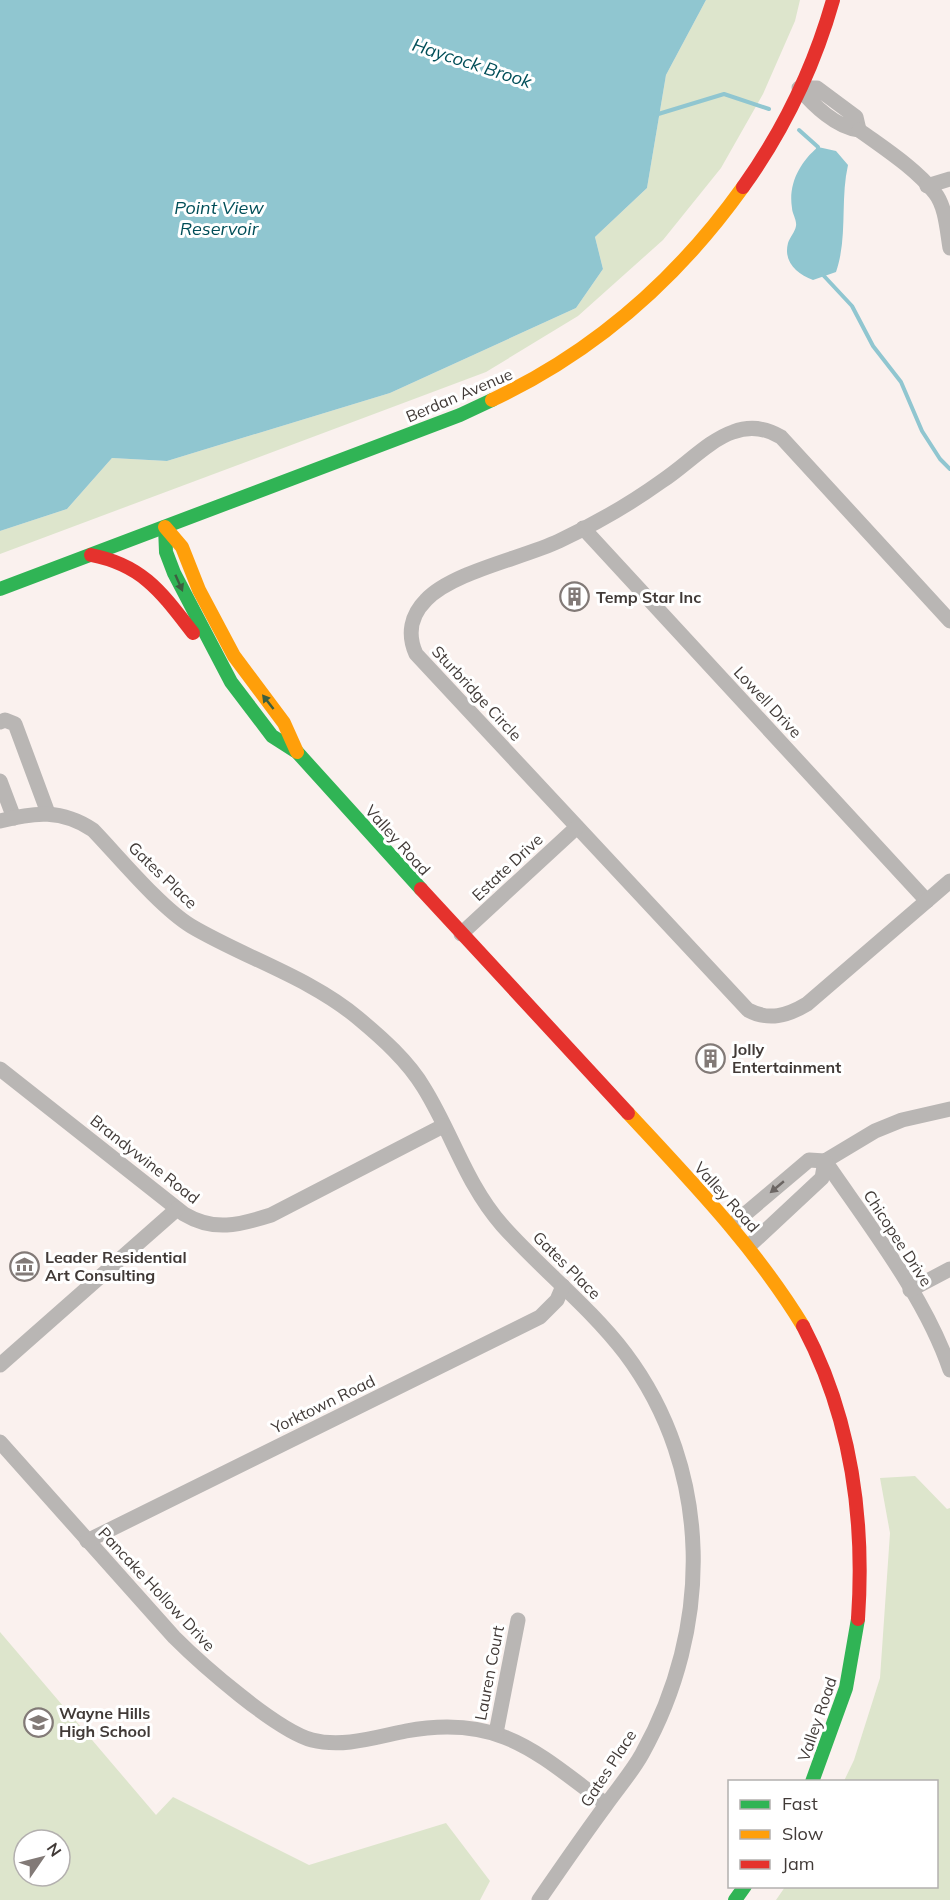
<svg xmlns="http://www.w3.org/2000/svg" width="950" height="1900" font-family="Mulish,sans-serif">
	<rect width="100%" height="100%" fill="#faf1ee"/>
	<g fill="#dde5cc" fill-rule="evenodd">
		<polygon points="706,0 800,0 795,21 763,94 721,168 663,240 578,316 486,372 0,554 0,531 67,509 112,458 167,461 390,393 576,308 603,269 595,237 647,188 666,75"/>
		<polygon points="915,1476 947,1509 950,1508 950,1900 776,1900 785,1887 936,1886 936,1782 844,1781 854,1760 880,1678 890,1533 880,1478"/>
		<path d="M0 1632 156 1815 173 1797 309 1865 446 1823 490 1881 480 1900H0ZM24 1840H60V1876H24Z"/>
	</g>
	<g fill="#90c6d0">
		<polygon points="0,0 706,0 666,75 647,188 595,237 603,269 576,308 390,393 167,461 112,458 67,509 0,531"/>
		<path d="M818 147 836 151 848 165C840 200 848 237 836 272L813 280C797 274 783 262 788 243 790 237 795 232 796 226 797 220 792 213 792 208 788 184 800 162 818 147Z"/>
	</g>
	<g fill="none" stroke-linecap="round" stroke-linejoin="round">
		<g stroke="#90c6d0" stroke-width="4">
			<polyline points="655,115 724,94 769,109"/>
			<polyline points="799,130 818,147 818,151"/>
			<polyline points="823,272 824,276 852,306 873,346 901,382 922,431 940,459 950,469"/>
		</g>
		<g stroke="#b9b6b4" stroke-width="15">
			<path d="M799 88H817L856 117 859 130C837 128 813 105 799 88Z"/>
			<path d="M859 130C885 149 915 168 935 193 946 207 947 231 950 248"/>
			<polyline points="927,186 950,179"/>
			<polyline points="583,528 927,901"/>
			<path d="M950 621 781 437C766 428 749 426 733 432 709 440 684 467 662 481 630 504 595 524 559 541 523 558 452 572 426 600 411 615 407 634 416 654L748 1010C769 1021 787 1016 807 1004L950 881"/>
			<polyline points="0,722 5,720 15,724 48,813"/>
			<polyline points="0,781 14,818"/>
			<path d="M0 821C34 812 62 809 93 830 119 857 160 907 191 926 245 958 309 977 358 1018 382 1038 408 1061 424 1088 452 1133 466 1184 502 1225 541 1269 589 1306 625 1353 714 1471 712 1629 642 1754 632 1772 618 1788 606 1805 583 1836 561 1868 539 1900"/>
			<polyline points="461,934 577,827"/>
			<path d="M0 1069 184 1214C214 1232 239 1225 271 1215L443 1126"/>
			<path d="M825 1161C868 1224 926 1298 950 1370"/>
			<polyline points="731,1226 809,1160 825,1161 875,1131 902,1120 950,1109"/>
			<polyline points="749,1246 822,1178 825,1161"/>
			<polyline points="910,1290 950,1269"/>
			<polyline points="0,1365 177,1209"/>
			<path d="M0 1442 174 1637C202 1665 276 1730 312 1740 343 1748 376 1737 406 1731 500 1714 536 1752 606 1804"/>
			<polyline points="87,1541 540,1317 557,1300 563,1286"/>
			<polyline points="496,1733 518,1620"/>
		</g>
		<g stroke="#30b455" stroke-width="14">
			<polyline points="165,527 166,552 174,573 231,682 272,736 297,752 421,889"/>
			<polyline points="0,589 460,415 492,400"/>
			<polyline points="812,1782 846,1688 858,1619"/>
			<polyline points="735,1900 745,1886"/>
		</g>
		<g stroke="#ff9f0a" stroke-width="14">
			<path d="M492 400C594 352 678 278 743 187"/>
			<polyline points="165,527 182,547 199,590 234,656 284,723 297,752"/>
			<path d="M628 1113C691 1181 755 1247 803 1326"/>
		</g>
		<g stroke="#e5322d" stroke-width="14">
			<path d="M743 187C783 131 814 67 833 0"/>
			<path d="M91 555C143 565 162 593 193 633"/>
			<polyline points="421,889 628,1113"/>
			<path d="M803 1326C851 1417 865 1517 858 1619"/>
		</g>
	</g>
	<defs><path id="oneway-solid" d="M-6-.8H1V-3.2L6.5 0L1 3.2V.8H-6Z" transform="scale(1.5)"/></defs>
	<g fill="#3c5f40">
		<use href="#oneway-solid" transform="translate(179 583) rotate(66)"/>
		<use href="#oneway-solid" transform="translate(268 702) rotate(-128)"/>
	</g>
	<use fill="#6b6563" href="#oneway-solid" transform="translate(777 1187) rotate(140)"/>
	<defs>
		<symbol id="building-ring" viewBox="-11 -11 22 22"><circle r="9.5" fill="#fff" stroke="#827a77" stroke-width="1.5"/><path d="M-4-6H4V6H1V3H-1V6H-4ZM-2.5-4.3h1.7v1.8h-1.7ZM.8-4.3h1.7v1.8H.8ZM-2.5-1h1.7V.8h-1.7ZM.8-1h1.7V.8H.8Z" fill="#827a77"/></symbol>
		<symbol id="museum-ring" viewBox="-11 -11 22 22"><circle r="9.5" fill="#fff" stroke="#827a77" stroke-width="1.5"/><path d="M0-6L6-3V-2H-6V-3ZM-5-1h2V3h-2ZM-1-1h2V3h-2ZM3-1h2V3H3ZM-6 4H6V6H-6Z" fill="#827a77"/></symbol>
		<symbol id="school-ring" viewBox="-11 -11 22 22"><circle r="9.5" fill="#fff" stroke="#827a77" stroke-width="1.5"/><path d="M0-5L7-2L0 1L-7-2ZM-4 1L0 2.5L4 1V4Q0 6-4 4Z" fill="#827a77"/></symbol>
	</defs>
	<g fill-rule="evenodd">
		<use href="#building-ring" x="558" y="580" width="33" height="33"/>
		<use href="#building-ring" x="694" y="1042" width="33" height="33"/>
		<use href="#museum-ring" x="8" y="1250" width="33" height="33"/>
		<use href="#school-ring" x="22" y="1706" width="33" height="33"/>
	</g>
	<g text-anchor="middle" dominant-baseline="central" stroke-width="6" stroke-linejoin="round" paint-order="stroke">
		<g font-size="16" fill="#413a37" stroke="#fff">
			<text transform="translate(459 395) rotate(-23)">Berdan Avenue</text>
			<text transform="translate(477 693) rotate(47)">Sturbridge Circle</text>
			<text transform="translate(768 702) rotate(47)">Lowell Drive</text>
			<text transform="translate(398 840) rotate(48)">Valley Road</text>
			<text transform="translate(507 867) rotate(-43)">Estate Drive</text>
			<text transform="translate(163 875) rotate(44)">Gates Place</text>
			<text transform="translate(145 1159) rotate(38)">Brandywine Road</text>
			<text transform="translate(727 1197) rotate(48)">Valley Road</text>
			<text transform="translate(898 1238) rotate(57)">Chicopee Drive</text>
			<text transform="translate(567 1265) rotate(45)">Gates Place</text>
			<text transform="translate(323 1404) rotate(-26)">Yorktown Road</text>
			<text transform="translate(157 1589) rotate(47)">Pancake Hollow Drive</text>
			<text transform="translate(489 1673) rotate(-79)">Lauren Court</text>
			<text transform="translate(817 1719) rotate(-71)">Valley Road</text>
			<text transform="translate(608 1768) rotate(-57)">Gates Place</text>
		</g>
		<g font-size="16" font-weight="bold" fill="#413a37" stroke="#fff" text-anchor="start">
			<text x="596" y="597">Temp Star Inc</text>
			<text x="732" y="1049">Jolly<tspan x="732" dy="18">Entertainment</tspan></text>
			<text x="45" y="1257">Leader Residential<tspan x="45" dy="18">Art Consulting</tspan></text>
			<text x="59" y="1713">Wayne Hills<tspan x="59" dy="18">High School</tspan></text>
		</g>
		<g font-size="18" font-style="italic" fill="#004e58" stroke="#fff">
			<text transform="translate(472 63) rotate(18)">Haycock Brook</text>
			<text x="219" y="207">Point View<tspan x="219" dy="21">Reservoir</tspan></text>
		</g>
	</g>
	<rect x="728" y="1780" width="210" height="108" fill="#ffffff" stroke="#b3b0af" stroke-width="1.5"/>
	<rect x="740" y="1800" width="30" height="9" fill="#30b455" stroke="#b3b0af" stroke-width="1.5"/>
	<text x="782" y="1810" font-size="18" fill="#413a37">Fast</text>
	<rect x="740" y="1830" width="30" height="9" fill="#ff9f0a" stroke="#b3b0af" stroke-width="1.5"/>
	<text x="782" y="1840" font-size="18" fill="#413a37">Slow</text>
	<rect x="740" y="1860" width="30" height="9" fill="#e5322d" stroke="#b3b0af" stroke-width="1.5"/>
	<text x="782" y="1870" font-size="18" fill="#413a37">Jam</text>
	<g transform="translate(42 1858) rotate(55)"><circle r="28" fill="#ffffff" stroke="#b3b0af" stroke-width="1.5"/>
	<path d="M0-4.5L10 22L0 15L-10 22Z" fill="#827a77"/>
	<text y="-9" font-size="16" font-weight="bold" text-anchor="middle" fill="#413a37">N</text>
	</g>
</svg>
